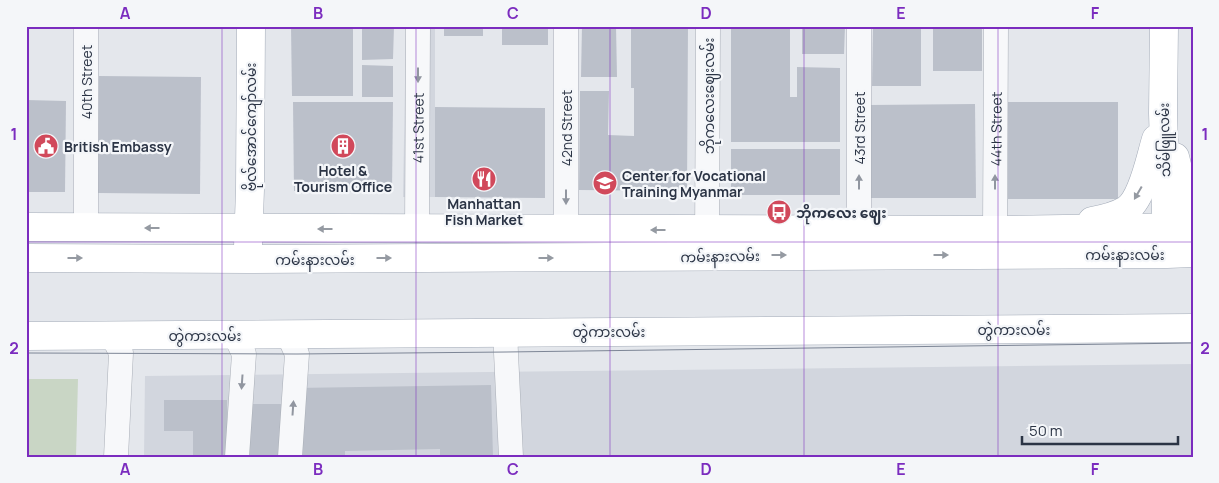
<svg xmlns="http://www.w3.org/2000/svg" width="1219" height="483" font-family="Manrope,'Noto Sans Myanmar',sans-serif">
	<rect width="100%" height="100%" fill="#e4e7ec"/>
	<g fill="#d2d6de">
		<polygon points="406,26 435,26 435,197 403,197"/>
		<polygon points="1193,364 1193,457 144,457 145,376"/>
	</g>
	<polygon fill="#c9d6c5" points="26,379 78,379 76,457 26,457"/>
	<g fill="#bbc0ca">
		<polygon points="291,26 353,26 353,96 292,96"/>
		<polygon points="362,26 394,26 393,59 362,60"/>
		<rect x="444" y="26" width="39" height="10"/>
		<rect x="502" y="26" width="46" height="19"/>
		<polygon points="582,26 616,26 617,77 581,77"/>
		<polygon points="631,26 688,26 687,191 579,190 580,91 609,91 608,135 634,136 634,88 631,88"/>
		<polygon points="731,26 790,26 790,97 797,97 797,67 840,68 840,142 731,142"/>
		<polygon points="802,26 845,26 844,54 802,54"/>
		<polygon points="873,26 921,26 921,86 872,86"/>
		<rect x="933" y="26" width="49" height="45"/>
		<polygon points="362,65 393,66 393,97 362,97"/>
		<polygon points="99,76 201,77 200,194 98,193"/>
		<polygon points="26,100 66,101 65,192 26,192"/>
		<polygon points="293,102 393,102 392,192 294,191"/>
		<rect x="1008" y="102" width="110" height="97"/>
		<polygon points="975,104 976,198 871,198 870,105"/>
		<polygon points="435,107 545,108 545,198 435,197"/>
		<rect x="731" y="149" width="109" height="46"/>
		<polygon points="491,385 493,457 440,457 440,449 345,451 345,457 296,457 295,388"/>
		<polygon points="164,400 227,400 228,457 193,457 193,431 164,431"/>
		<polygon points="247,404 282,404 281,457 247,457"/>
	</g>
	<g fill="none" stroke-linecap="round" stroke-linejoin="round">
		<defs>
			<g id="minor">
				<polyline points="86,228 86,26"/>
				<path id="s1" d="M417 230 418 26"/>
				<polyline points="566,230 566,26"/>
				<polyline points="859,230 859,26"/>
				<path id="s2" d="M995 230 996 26"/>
				<polyline points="707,247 708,26"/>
				<polyline points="505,332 511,457"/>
				<polyline points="288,334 297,354 290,457"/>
				<polyline points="112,335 121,353 116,457"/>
				<polyline points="235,335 244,354 237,457"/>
			</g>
			<g id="major">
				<polyline points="1164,26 1163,113 1167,245"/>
				<polyline points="1175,157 1184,193 1193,210"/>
				<path d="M1092 221C1103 219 1116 216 1126 210 1143 199 1150 158 1156 139"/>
				<polyline points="26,227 995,230 1193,227"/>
				<polyline points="248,247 250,189 251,26"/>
				<polyline points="26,258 248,259 1167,254 1193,253"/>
				<polyline points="26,336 1193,328"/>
			</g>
		</defs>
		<use href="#minor" stroke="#a9aeb7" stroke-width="25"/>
		<use href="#major" stroke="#a3abb8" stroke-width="29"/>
		<use href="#minor" stroke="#f7f8fa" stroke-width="24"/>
		<use href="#major" stroke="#fff" stroke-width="28"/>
		<polyline stroke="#7d8696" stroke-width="1" points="26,353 297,354 506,352 1193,343"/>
	</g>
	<defs><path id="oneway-solid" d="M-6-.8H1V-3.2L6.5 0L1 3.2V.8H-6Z" transform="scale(1.25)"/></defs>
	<g fill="#9196a0">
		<use href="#oneway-solid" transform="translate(418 75) rotate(90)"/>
		<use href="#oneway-solid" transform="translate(859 182) rotate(-90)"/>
		<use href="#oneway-solid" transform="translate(995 182) rotate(-90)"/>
		<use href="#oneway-solid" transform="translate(566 197) rotate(90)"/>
		<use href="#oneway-solid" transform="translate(242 382) rotate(94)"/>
		<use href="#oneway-solid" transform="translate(293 408) rotate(-86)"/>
	</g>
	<g fill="#959aa2">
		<use href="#oneway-solid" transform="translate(1138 193) rotate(120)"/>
		<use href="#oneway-solid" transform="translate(152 228) rotate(-180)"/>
		<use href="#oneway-solid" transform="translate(325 229) rotate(-180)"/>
		<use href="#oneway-solid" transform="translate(658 230) rotate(180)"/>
		<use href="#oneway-solid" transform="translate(779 255)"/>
		<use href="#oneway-solid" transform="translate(941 255)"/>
		<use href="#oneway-solid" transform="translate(75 258)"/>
		<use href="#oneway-solid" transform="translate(384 258)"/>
		<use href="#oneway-solid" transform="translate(546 258)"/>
	</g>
	<path fill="none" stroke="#7b2cbf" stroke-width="1" stroke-opacity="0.55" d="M222 26V457M416 26V457M610 26V457M804 26V457M998 26V457M26 242H1193"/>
	<defs>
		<symbol id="civic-disc" viewBox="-11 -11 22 22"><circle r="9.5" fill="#d1495b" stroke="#f4f6f9"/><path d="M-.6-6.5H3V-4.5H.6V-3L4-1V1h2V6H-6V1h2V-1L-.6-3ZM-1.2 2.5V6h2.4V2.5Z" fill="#fff"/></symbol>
		<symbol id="building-disc" viewBox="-11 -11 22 22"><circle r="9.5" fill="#d1495b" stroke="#f4f6f9"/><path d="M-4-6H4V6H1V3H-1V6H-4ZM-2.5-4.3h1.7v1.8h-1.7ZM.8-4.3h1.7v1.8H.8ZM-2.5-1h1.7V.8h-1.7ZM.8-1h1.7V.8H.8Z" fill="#fff"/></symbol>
		<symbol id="restaurant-disc" viewBox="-11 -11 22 22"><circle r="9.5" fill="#d1495b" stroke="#f4f6f9"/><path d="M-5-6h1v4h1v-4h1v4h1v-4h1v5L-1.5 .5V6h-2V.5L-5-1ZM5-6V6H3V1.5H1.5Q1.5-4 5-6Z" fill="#fff"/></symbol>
		<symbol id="school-disc" viewBox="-11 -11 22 22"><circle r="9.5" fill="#d1495b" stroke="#f4f6f9"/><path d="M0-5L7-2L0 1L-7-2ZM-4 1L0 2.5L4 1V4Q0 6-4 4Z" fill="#fff"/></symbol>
		<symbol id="bus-disc" viewBox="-11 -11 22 22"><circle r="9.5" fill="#d1495b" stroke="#f4f6f9"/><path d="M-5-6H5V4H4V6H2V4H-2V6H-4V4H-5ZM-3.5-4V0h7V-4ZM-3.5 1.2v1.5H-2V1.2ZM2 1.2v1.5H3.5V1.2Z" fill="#fff"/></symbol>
	</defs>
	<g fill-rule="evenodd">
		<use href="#civic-disc" x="32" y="132" width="28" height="28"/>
		<use href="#building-disc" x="329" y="132" width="28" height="28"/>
		<use href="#restaurant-disc" x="470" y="165" width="28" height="28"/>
		<use href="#school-disc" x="591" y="169" width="28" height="28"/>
		<use href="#bus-disc" x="765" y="198" width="28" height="28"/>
	</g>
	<g text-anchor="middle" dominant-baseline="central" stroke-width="4.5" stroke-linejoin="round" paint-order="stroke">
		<g font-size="14" fill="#2b3445" stroke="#f4f6f9">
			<text transform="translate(86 82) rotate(-90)">40th Street</text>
			<text transform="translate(708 96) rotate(-90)">ဘိုကလေးဈေးလမ်း</text>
			<text transform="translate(250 127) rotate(-90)">ဗိုလ်အောင်ကျော်လမ်း</text>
			<text stroke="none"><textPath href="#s1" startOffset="102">41st Street</textPath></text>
			<text transform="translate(566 128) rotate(-90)">42nd Street</text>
			<text transform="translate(859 128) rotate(-90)">43rd Street</text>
			<text stroke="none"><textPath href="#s2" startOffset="101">44th Street</textPath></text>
			<text transform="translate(1164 140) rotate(-91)">သိမ်ဖြူလမ်း</text>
			<text x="1125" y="254">ကမ်းနားလမ်း</text>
			<text transform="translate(720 256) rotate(-1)">ကမ်းနားလမ်း</text>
			<text x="315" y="259">ကမ်းနားလမ်း</text>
			<text x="1014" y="329">တွဲကားလမ်း</text>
			<text x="609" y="331">တွဲကားလမ်း</text>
			<text x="205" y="335">တွဲကားလမ်း</text>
		</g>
		<g font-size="14" font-weight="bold" fill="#2b3445" stroke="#f4f6f9" text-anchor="start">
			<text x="64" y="146">British Embassy</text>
			<text x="343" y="170" text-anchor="middle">Hotel &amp;<tspan x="343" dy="16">Tourism Office</tspan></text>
			<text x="622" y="175">Center for Vocational<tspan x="622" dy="16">Training Myanmar</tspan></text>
			<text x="484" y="203" text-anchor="middle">Manhattan<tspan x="484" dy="16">Fish Market</tspan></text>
			<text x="796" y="212">ဘိုကလေး ဈေး</text>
		</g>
	</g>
	<rect width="1219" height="483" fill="none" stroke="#f4f6f9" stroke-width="55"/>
	<path d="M1022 436v8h156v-8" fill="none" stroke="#2b3445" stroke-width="2.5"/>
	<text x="1029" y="436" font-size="15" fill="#2b3445" stroke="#f4f6f9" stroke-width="4" paint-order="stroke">50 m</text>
	<rect x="28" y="28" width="1164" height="428" fill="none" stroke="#7b2cbf" stroke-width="2"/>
	<g font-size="16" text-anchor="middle" font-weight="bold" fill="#7b2cbf">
		<text x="125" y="19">A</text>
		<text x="318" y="19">B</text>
		<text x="513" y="19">C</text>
		<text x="706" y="19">D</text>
		<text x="901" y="19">E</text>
		<text x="1095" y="19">F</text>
		<text x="14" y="140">1</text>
		<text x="1205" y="140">1</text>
		<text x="14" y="354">2</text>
		<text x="1205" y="354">2</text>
		<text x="125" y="475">A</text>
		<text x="318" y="475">B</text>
		<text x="513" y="475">C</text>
		<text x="706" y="475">D</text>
		<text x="901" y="475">E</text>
		<text x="1095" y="475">F</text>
	</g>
</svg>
